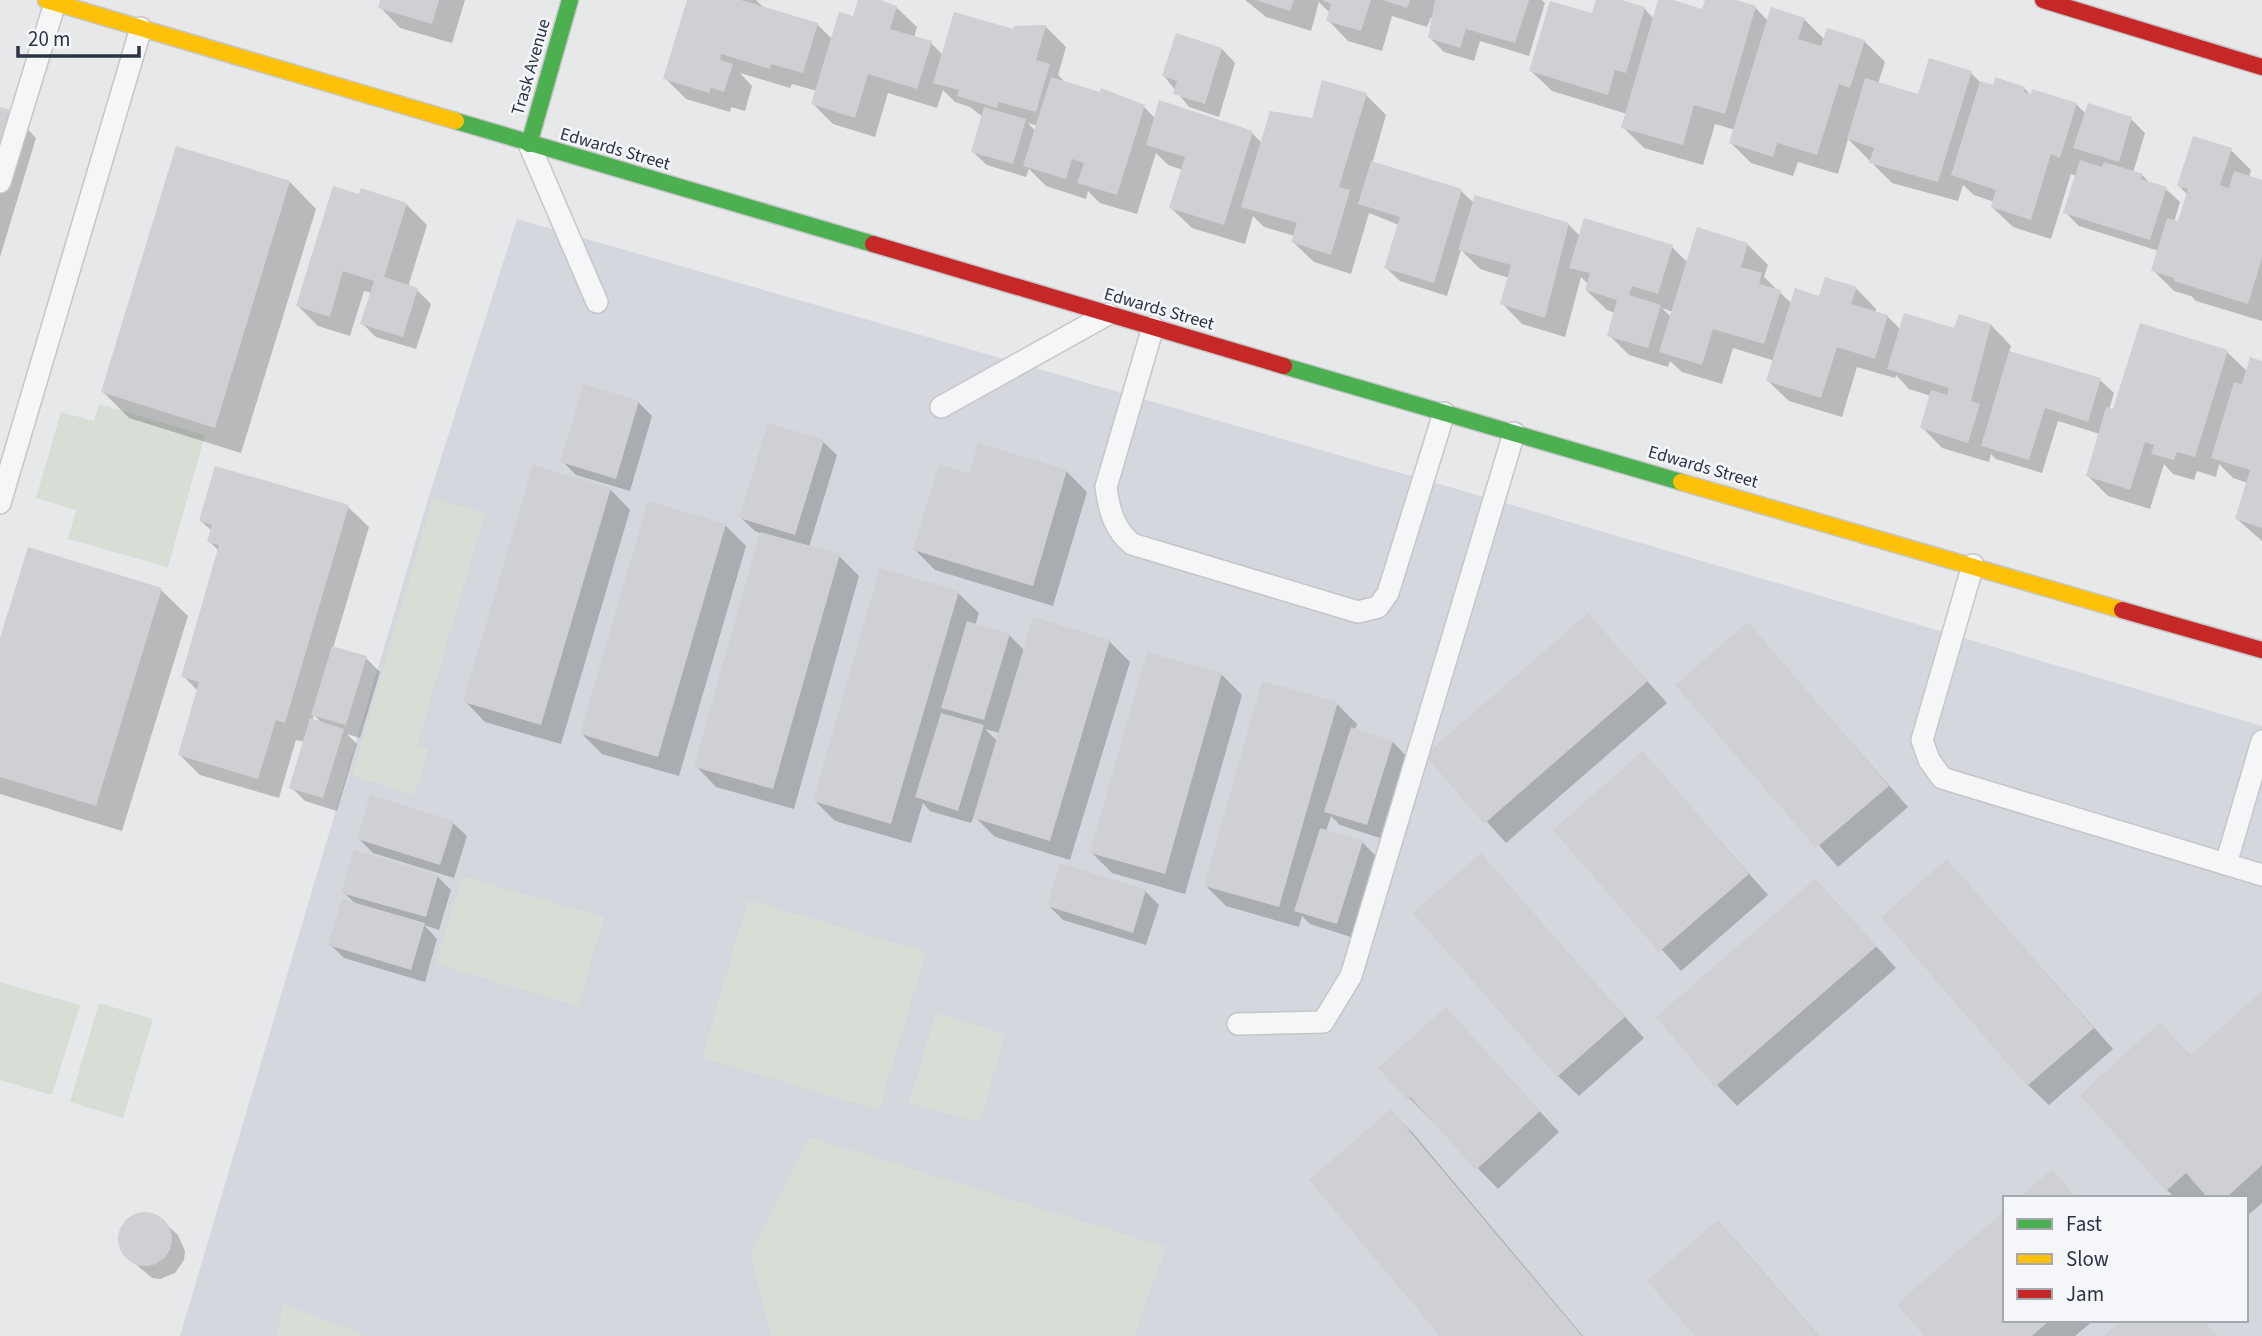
<svg xmlns="http://www.w3.org/2000/svg" width="2262" height="1336" font-family="'Source Sans 3',sans-serif">
	<rect width="100%" height="100%" fill="#e6e8ea"/>
	<path fill="#d4d7dd" fill-rule="evenodd" d="M517 219 1519 507 2262 726V1336H180L429 496ZM2005 1198H2246V1320H2005Z"/>
	<g fill="#d6ded6">
		<polygon points="99,404 205,435 168,567 68,539 76,510 36,498 61,412 94,421"/>
		<polygon points="433,498 485,513 417,745 429,749 415,795 352,776"/>
		<polygon points="462,876 604,917 578,1006 436,964"/>
		<polygon points="748,900 926,952 879,1110 702,1058"/>
		<polygon points="0,982 80,1005 52,1095 0,1080"/>
		<polygon points="99,1003 153,1019 123,1118 70,1102"/>
		<polygon points="936,1013 1006,1034 979,1123 909,1103"/>
		<polygon points="809,1137 1166,1247 1134,1336 771,1336 751,1253"/>
		<polygon points="284,1304 354,1331 362,1336 276,1336"/>
	</g>
	<g fill="#0003" fill-rule="evenodd">
		<polygon points="382,0 465,0 452,43 400,28 380,7"/>
		<path d="M689 0H756L765 9 817 24 833 40 854 19 859 0H874L896 7 917 27 914 38 931 43 943 55 1015 32 1016 28 1046 27 1066 47 1058 75 1066 83 1144 107 1156 119 1252 133 1262 143 1366 95 1386 115 1372 164 1461 191 1474 203 1568 224 1580 236 1672 247 1688 263 1747 244 1768 265 1764 277 1792 304 1856 288 1876 309 1875 313 1887 316 1901 330H1955L1991 325 2011 346 2009 353 2100 380 2114 393 2109 410 2114 412 2227 352 2248 372 2262 363V541L2237 519 2248 483 2233 478 2219 464 2216 477 2197 471 2194 480 2173 474 2164 464 2150 509 2108 496 2088 476 2100 434 2058 421 2042 473 1996 459 1991 454 1989 462 1942 448 1922 427 1931 396 1909 389 1896 375 1895 378 1857 367 1842 417 1789 401 1768 381 1775 361 1733 348 1722 384 1682 372 1670 361 1668 367 1629 355 1609 335 1615 313 1607 310 1586 290 1588 284 1581 277 1565 337 1522 324 1502 303 1509 278 1480 269 1461 250 1447 296 1400 281 1386 268 1399 225 1369 213 1351 274 1314 262 1293 242 1295 236 1264 227 1253 216 1245 244 1192 228 1171 208 1183 170 1168 165 1156 153 1137 214 1100 203 1088 191 1086 199 1046 186 1029 169 1026 177 987 165 973 152 983 117 970 107 955 102 943 90 937 108 888 93 875 137 833 124 813 104 817 91 792 84 790 88 740 73 752 86 745 111 731 107 730 112 686 99 665 78ZM1028 123 1038 126 1036 132ZM1662 308 1673 312 1672 318Z"/>
		<polygon points="1245,0 1542,0 1545,3 1529,56 1480,41 1474,61 1444,52 1430,38 1435,21 1431,17 1427,27 1392,16 1382,51 1348,41 1328,20 1330,13 1319,2 1311,31 1266,17"/>
		<polygon points="1598,0 1615,0 1644,8 1654,19 1660,0 1703,11 1707,0 1729,0 1755,7 1768,21 1804,19 1825,40 1864,41 1885,62 1878,84 1919,97 1971,73 1982,84 2024,88 2032,96 2076,104 2086,114 2131,119 2145,133 2133,173 2142,175 2151,184 2166,189 2180,202 2174,222 2180,224 2188,195 2179,186 2231,150 2251,170 2249,178 2262,182 2262,321 2196,301 2191,296 2174,291 2153,270 2159,251 2079,226 2065,212 2077,176 2071,174 2051,239 2013,227 1992,207 1994,202 1974,195 1963,185 1958,201 1892,183 1848,139 1838,174 1798,162 1793,176 1751,163 1731,143 1735,130 1715,124 1703,165 1644,148 1623,127 1627,114 1552,91 1531,71 1593,16"/>
		<polygon points="1222,49 1235,63 1219,117 1189,107 1164,76"/>
		<polygon points="0,108 10,111 36,138 0,257"/>
		<polygon points="290,182 316,209 241,453 129,418 103,392"/>
		<polygon points="360,196 406,204 427,225 408,287 417,290 431,304 416,349 376,337 362,323 372,293 364,291 350,336 318,326 298,306"/>
		<polygon points="638,402 652,416 630,491 576,475 562,461"/>
		<polygon points="823,442 837,455 809,547 839,556 859,576 794,809 716,787 696,766 762,534 755,531 741,518"/>
		<polygon points="1066,471 1087,492 1053,606 935,570 915,550"/>
		<polygon points="610,489 630,510 561,744 485,722 465,701"/>
		<path d="M348 507 369 527 333 648 366 658 380 672 360 738 347 734 357 744 337 811 305 801 291 787 305 742 296 740 279 798 200 775 180 755 198 691 183 676 219 551 209 541 212 531 201 521ZM314 715 323 724 312 721Z"/>
		<polygon points="725,525 746,546 679,776 602,754 582,734"/>
		<polygon points="29,549 161,590 188,616 122,831 0,794 0,644"/>
		<path d="M881 571 958 593 979 613 975 626 1009 635 1025 651 1109 641 1130 662 1070 860 995 837 974 816 971 823 930 811 923 803 911 843 835 821 815 801ZM985 729 1000 733 998 742Z"/>
		<polygon points="1588,615 1667,703 1506,843 1427,755"/>
		<polygon points="1748,625 1908,807 1838,867 1678,685"/>
		<polygon points="1221,674 1242,695 1185,894 1112,873 1092,853"/>
		<polygon points="1337,704 1357,724 1355,731 1393,742 1406,756 1380,838 1340,825 1331,816 1326,831 1362,842 1376,856 1351,937 1310,924 1302,916 1299,927 1226,906 1206,886"/>
		<polygon points="1643,754 1768,895 1681,971 1555,830"/>
		<polygon points="453,823 467,836 454,878 373,853 359,839"/>
		<polygon points="1480,855 1644,1038 1579,1096 1558,1076"/>
		<polygon points="1947,861 2113,1049 2049,1105 2028,1085"/>
		<polygon points="437,876 451,890 439,930 424,925 437,939 425,982 344,958 330,944 357,905 343,892"/>
		<polygon points="1145,891 1159,905 1146,945 1063,920 1049,906"/>
		<polygon points="1836,902 1896,968 1737,1106 1717,1085"/>
		<polygon points="2262,993 2262,1203 2246,1217 2246,1198 2211,1198 2206,1193 2201,1198 2175,1198 2167,1190 2180,1045 2191,1057"/>
		<polygon points="1446,1009 1559,1132 1498,1189 1381,1069"/>
		<polygon points="1391,1112 1412,1132 1583,1336 1443,1336"/>
		<polygon points="140,1213 157,1216 178,1235 185,1251 184,1260 175,1273 160,1279 152,1278 124,1254 120,1238 125,1222"/>
		<polygon points="1718,1222 1738,1243 1819,1336 1697,1336"/>
		<polygon points="2005,1320 2094,1320 2075,1336 1927,1336"/>
	</g>
	<g fill="#ced0d3">
		<polygon points="380,0 439,0 432,24 378,8"/>
		<polygon points="687,0 741,0 818,23 803,73 771,64 770,69 721,54 720,60 733,64 724,92 711,88 709,93 663,79"/>
		<polygon points="858,0 880,0 897,6 890,29 932,41 917,89 868,74 855,118 811,104 839,12 853,16"/>
		<polygon points="1255,0 1294,0 1290,11"/>
		<polygon points="1371,0 1361,31 1326,21 1331,4 1322,0"/>
		<polygon points="1383,0 1410,0 1407,8"/>
		<polygon points="1435,0 1529,0 1515,43 1466,29 1460,48 1428,38"/>
		<polygon points="1596,0 1622,0 1645,7 1626,73 1615,70 1608,95 1529,71 1550,1 1592,13"/>
		<polygon points="1658,0 1673,0 1702,9 1705,0 1736,0 1756,6 1725,114 1694,105 1683,145 1621,128"/>
		<polygon points="1771,7 1805,18 1798,39 1821,46 1827,28 1865,40 1850,88 1839,84 1817,155 1777,143 1773,157 1729,143"/>
		<polygon points="954,12 1013,29 1014,26 1046,25 1036,60 1050,64 1036,112 999,102 997,108 957,96 959,90 933,83"/>
		<polygon points="1176,33 1222,48 1205,104 1173,94 1177,81 1162,76"/>
		<polygon points="1929,58 1972,71 1938,182 1869,163 1874,148 1847,139 1865,78 1918,94"/>
		<polygon points="1051,77 1100,92 1101,88 1145,105 1117,195 1077,183 1084,163 1072,159 1066,179 1023,166"/>
		<polygon points="1995,77 2025,87 2024,92 2031,94 2032,89 2077,103 2060,158 2051,154 2031,220 1991,207 1996,190 1951,175 1980,81 1993,85"/>
		<polygon points="1322,80 1367,93 1339,187 1350,190 1331,255 1291,242 1297,223 1241,207 1270,111 1312,118"/>
		<polygon points="1159,100 1253,131 1224,225 1169,208 1185,157 1146,145"/>
		<polygon points="2088,103 2132,117 2119,162 2073,148"/>
		<polygon points="0,107 11,110 1,143 0,143"/>
		<polygon points="984,107 1026,119 1013,164 971,152"/>
		<polygon points="2193,136 2232,148 2220,185 2229,188 2234,171 2262,180 2262,258 2248,304 2174,281 2174,278 2151,271 2167,218 2178,221 2188,189 2177,186"/>
		<polygon points="176,146 290,181 215,428 101,392"/>
		<polygon points="2080,160 2102,167 2104,162 2143,174 2141,179 2167,187 2150,240 2063,213"/>
		<polygon points="1371,161 1462,189 1434,283 1384,268 1400,217 1358,204"/>
		<polygon points="333,186 359,194 361,188 407,203 384,277 418,288 403,337 360,324 374,281 343,271 330,317 296,306"/>
		<polygon points="1475,195 1569,223 1545,318 1500,304 1511,265 1458,250"/>
		<polygon points="1584,218 1673,245 1658,294 1632,286 1629,295 1661,305 1648,348 1607,336 1617,300 1585,290 1590,273 1569,268"/>
		<polygon points="1697,227 1748,243 1741,267 1762,273 1759,284 1781,290 1764,344 1713,329 1702,365 1659,352"/>
		<polygon points="1825,277 1857,287 1851,304 1888,315 1875,359 1837,347 1821,398 1766,381 1795,288 1819,296"/>
		<polygon points="1904,313 1954,328 1959,314 1991,324 1971,401 1980,404 1968,443 1920,428 1931,390 1947,395 1949,388 1887,369"/>
		<polygon points="2140,323 2228,350 2195,457 2177,452 2174,460 2151,454 2154,445 2145,442 2130,490 2086,476 2106,407 2113,409"/>
		<polygon points="2009,351 2101,378 2088,422 2045,408 2029,460 1981,446"/>
		<polygon points="2250,357 2262,361 2262,528 2235,519 2250,470 2211,458 2234,382 2242,384"/>
		<polygon points="584,384 639,401 616,479 560,462"/>
		<polygon points="768,423 824,440 795,535 739,518"/>
		<polygon points="978,443 1067,470 1033,586 913,550 939,464 969,473"/>
		<polygon points="533,465 611,488 541,725 463,702"/>
		<polygon points="215,466 349,505 285,723 276,720 258,779 178,755 199,682 181,677 219,545 207,542 212,525 199,521"/>
		<polygon points="648,501 726,524 658,757 580,734"/>
		<polygon points="760,532 840,554 773,789 694,767"/>
		<polygon points="28,547 162,588 96,806 0,777 0,638"/>
		<polygon points="880,568 959,591 891,824 813,801"/>
		<polygon points="1588,613 1648,681 1484,824 1425,755"/>
		<polygon points="1033,617 1110,640 1050,841 973,818"/>
		<polygon points="967,621 1010,634 984,720 941,708"/>
		<polygon points="1748,622 1889,786 1816,848 1675,685"/>
		<polygon points="332,646 367,656 346,725 311,715"/>
		<polygon points="1147,652 1222,673 1165,874 1090,853"/>
		<polygon points="1262,681 1338,702 1279,907 1204,886"/>
		<polygon points="941,713 984,725 958,811 915,797"/>
		<polygon points="310,718 344,729 323,798 289,788"/>
		<polygon points="1351,727 1393,741 1367,825 1324,812"/>
		<polygon points="1643,751 1749,874 1659,952 1553,830"/>
		<polygon points="370,795 454,821 440,865 357,839"/>
		<polygon points="1320,828 1363,841 1337,924 1294,911"/>
		<polygon points="354,850 438,875 426,917 341,893"/>
		<polygon points="1481,853 1625,1017 1557,1077 1413,913"/>
		<polygon points="1947,859 2094,1028 2027,1086 1881,917"/>
		<polygon points="1060,863 1146,890 1133,933 1047,906"/>
		<polygon points="1815,879 1877,946 1715,1087 1656,1017"/>
		<polygon points="342,899 425,923 411,970 328,945"/>
		<polygon points="2262,991 2262,1165 2226,1198 2208,1198 2186,1173 2166,1191 2080,1095 2160,1022 2190,1056"/>
		<polygon points="1446,1007 1540,1111 1476,1170 1410,1097 1407,1100 1378,1068"/>
		<polygon points="1391,1109 1582,1336 1440,1336 1309,1180"/>
		<polygon points="2052,1169 2077,1198 2019,1198"/>
		<polygon points="2005,1210 2005,1320 2050,1320 2032,1336 1924,1336 1897,1304"/>
		<circle cx="145" cy="1239" r="27"/>
		<polygon points="1718,1220 1819,1336 1695,1336 1647,1281"/>
		<polygon points="2122,1320 2203,1320 2217,1336 2104,1336"/>
	</g>
	<g fill="none" stroke-linecap="round" stroke-linejoin="round">
		<defs>
			<g id="lane">
				<polyline points="529,144 597,302"/>
				<polyline points="0,182 55,3"/>
				<path d="M1153 327 1106 487C1109 510 1114 529 1132 544L1358 612 1378 607 1388 593 1444 413"/>
				<polyline points="941,407 1108,314"/>
				<polyline points="0,503 141,28"/>
				<polyline points="1973,565 1922,740 1929,760 1942,778 2262,875"/>
				<polyline points="2226,864 2262,741"/>
				<polyline points="1238,1024 1323,1022 1351,976 1514,433"/>
			</g>
			<g id="fast">
				<polyline points="456,121 873,244"/>
				<polyline points="529,144 570,0"/>
				<polyline points="1284,366 1681,482"/>
			</g>
			<g id="slow">
				<polyline points="46,0 456,121"/>
				<polyline points="1681,482 2122,610"/>
			</g>
			<g id="jam">
				<polyline points="2043,0 2262,67"/>
				<polyline points="873,244 1284,366"/>
				<polyline points="2122,610 2262,650"/>
			</g>
		</defs>
		<use href="#lane" stroke="#c4c6c8" stroke-width="24"/>
		<use href="#fast" stroke="#c4c6c8" stroke-width="19"/>
		<use href="#slow" stroke="#c4c6c8" stroke-width="19"/>
		<use href="#jam" stroke="#c4c6c8" stroke-width="19"/>
		<use href="#lane" stroke="#f5f6f7" stroke-width="21"/>
		<use href="#fast" stroke="#4caf50" stroke-width="16"/>
		<use href="#slow" stroke="#ffc107" stroke-width="16"/>
		<use href="#jam" stroke="#c62828" stroke-width="16"/>
	</g>
	<g text-anchor="middle" dominant-baseline="central" stroke-width="5" stroke-linejoin="round" paint-order="stroke">
		<g font-size="18" fill="#2b3445" stroke="#f4f6f9">
			<text transform="translate(531 67) rotate(-74)">Trask Avenue</text>
			<text transform="translate(615 149) rotate(16)">Edwards Street</text>
			<text transform="translate(1159 309) rotate(16)">Edwards Street</text>
			<text transform="translate(1703 467) rotate(16)">Edwards Street</text>
		</g>
	</g>
	<rect x="2003" y="1196" width="245" height="126" fill="#f4f6f9" stroke="#a4a8b1" stroke-width="2"/>
	<rect x="2017" y="1219" width="35" height="10" fill="#4caf50" stroke="#a4a8b1" stroke-width="2"/>
	<text x="2066" y="1231" font-size="21" fill="#2b3445">Fast</text>
	<rect x="2017" y="1254" width="35" height="10" fill="#ffc107" stroke="#a4a8b1" stroke-width="2"/>
	<text x="2066" y="1266" font-size="21" fill="#2b3445">Slow</text>
	<rect x="2017" y="1289" width="35" height="10" fill="#c62828" stroke="#a4a8b1" stroke-width="2"/>
	<text x="2066" y="1301" font-size="21" fill="#2b3445">Jam</text>
	<path d="M18 46v10h121v-10" fill="none" stroke="#2b3445" stroke-width="3.5"/>
	<text x="28" y="46" font-size="21" fill="#2b3445" stroke="#f4f6f9" stroke-width="5" paint-order="stroke">20 m</text>
</svg>
